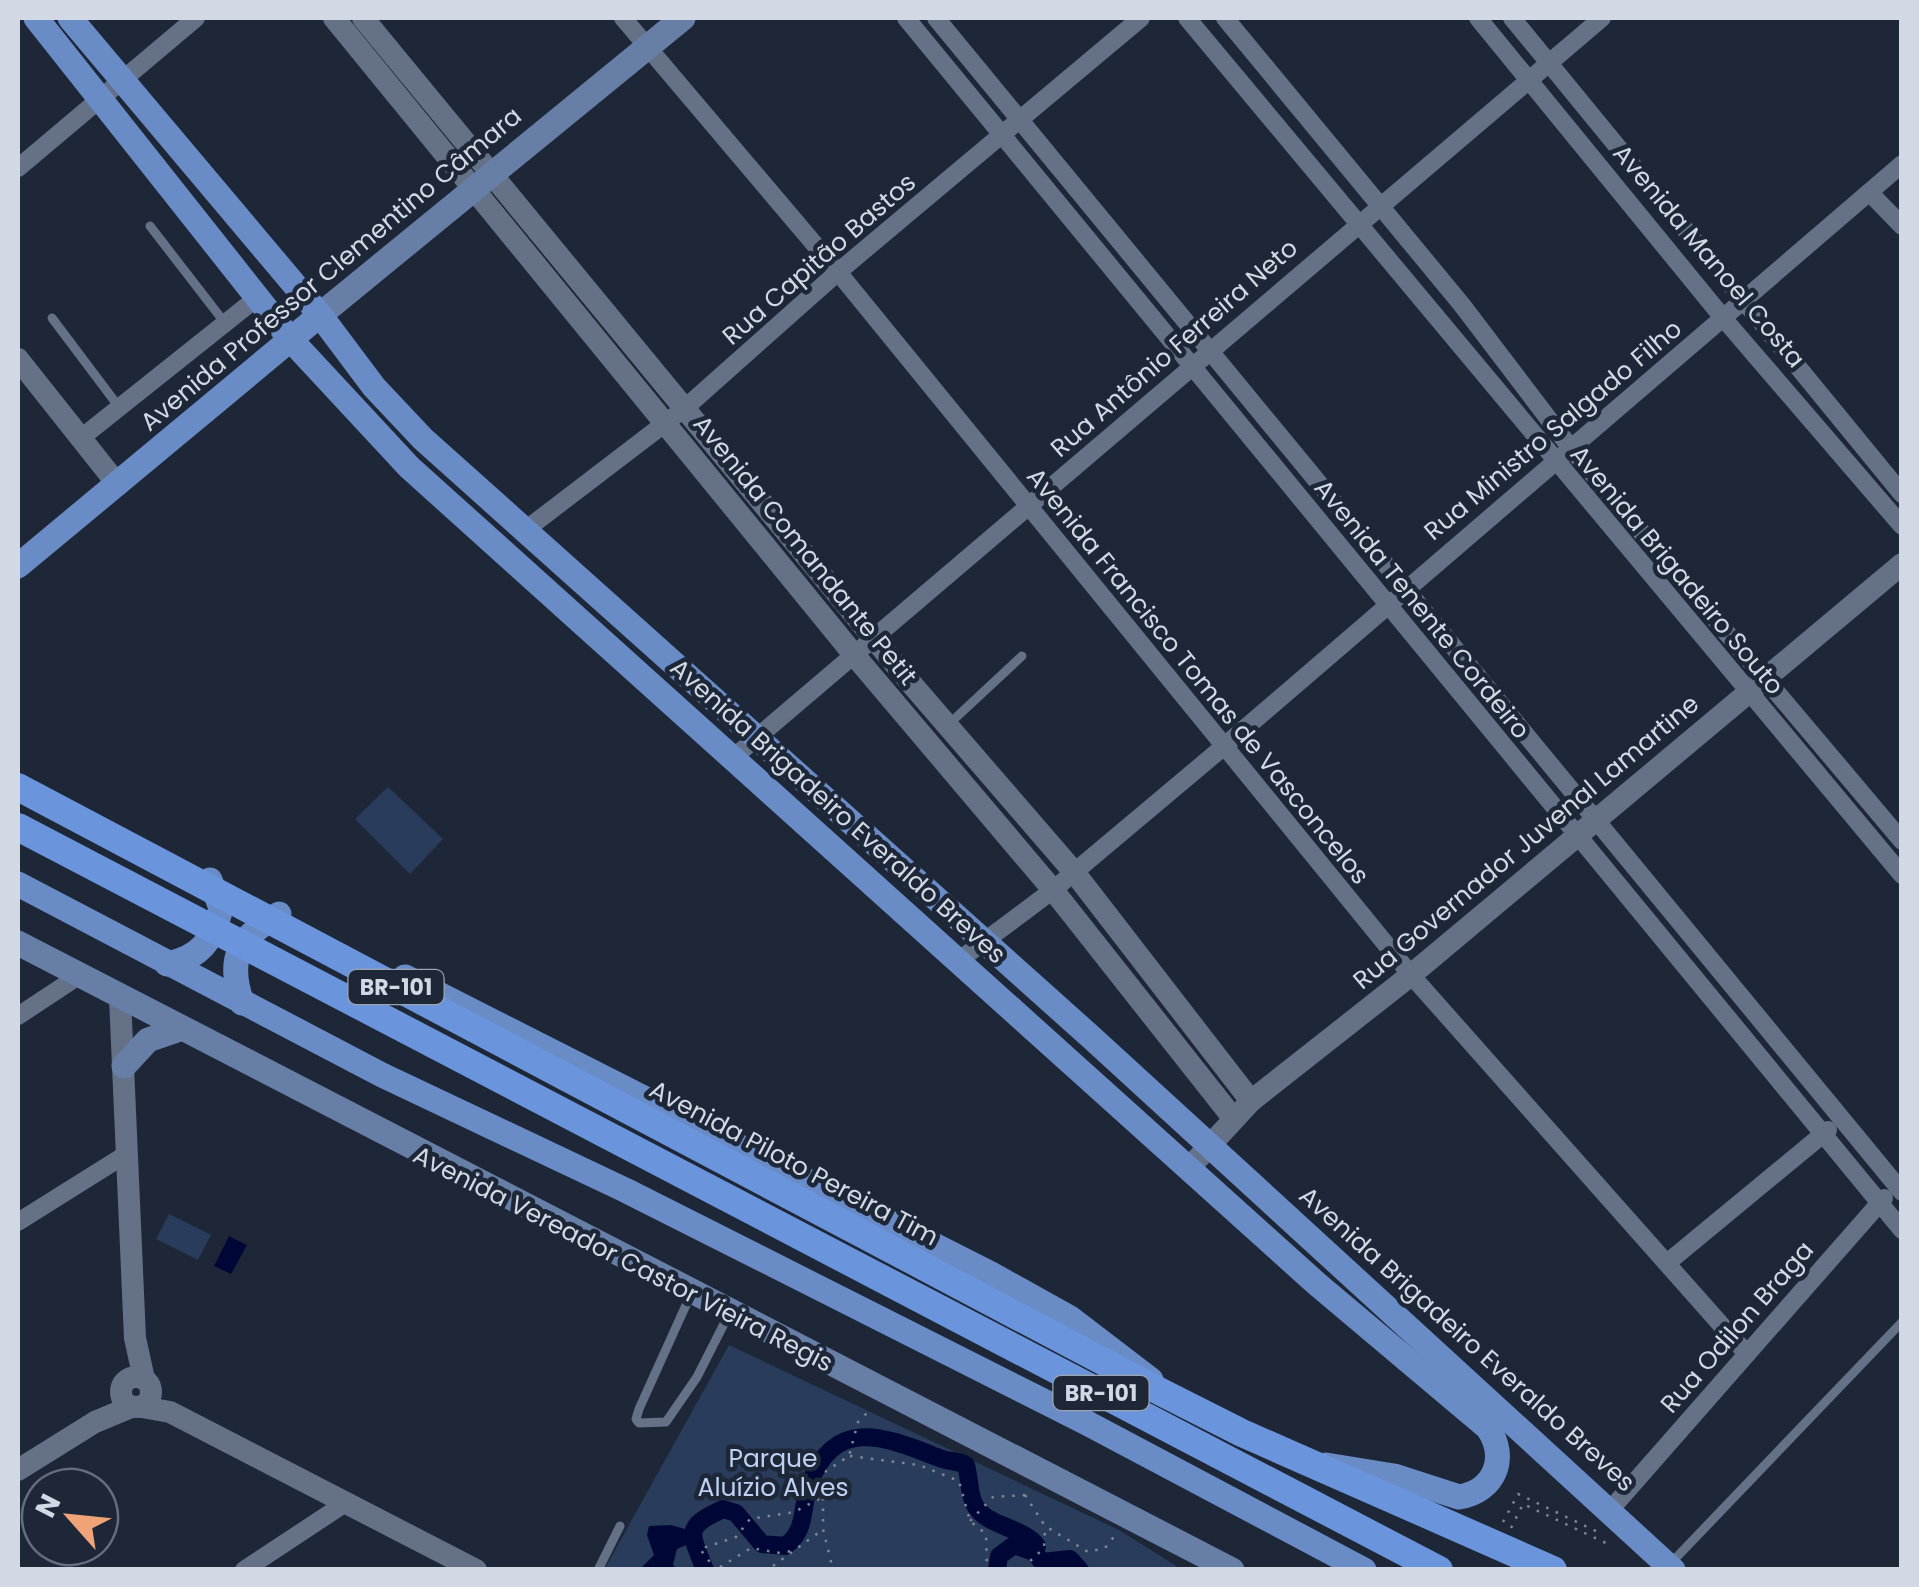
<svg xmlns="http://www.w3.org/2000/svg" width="1919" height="1587" font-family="Poppins,sans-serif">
	<rect width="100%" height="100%" fill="#1d2738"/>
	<g fill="#293c5b">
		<polygon points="388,787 443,839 410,874 355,819"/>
		<polygon points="169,1214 211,1235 198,1260 156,1239"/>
		<polygon points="729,1345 1119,1530 1181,1569 604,1570"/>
	</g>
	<g fill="#000736">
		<polygon points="229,1236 247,1245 231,1274 214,1266"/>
		<polygon points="671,1525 692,1531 693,1542 677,1549 673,1564 676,1569 640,1569 654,1555 647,1535 649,1526"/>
	</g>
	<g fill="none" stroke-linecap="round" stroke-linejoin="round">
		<g stroke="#000736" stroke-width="18">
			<path d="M705 1570C691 1533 682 1528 723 1509L736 1513 762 1544 785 1546C807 1531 801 1508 809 1485 835 1415 885 1437 937 1457 947 1462 956 1460 966 1465 969 1476 969 1488 972 1498 979 1527 1022 1525 1037 1546L1034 1552"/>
			<polyline points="997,1570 999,1556 1014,1545 1034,1552 1042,1562 1070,1559 1080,1570"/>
		</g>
		<g stroke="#7f8795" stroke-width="2.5" stroke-dasharray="2.5 8" stroke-linecap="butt">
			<polyline points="850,1456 919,1465 959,1481 970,1521 986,1534 987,1570"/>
			<polyline points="1025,1495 1045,1526 1088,1552 1105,1548 1116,1534"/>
			<polyline points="823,1498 823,1529 833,1570"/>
			<polyline points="970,1521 993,1497 1025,1495"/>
			<polyline points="1503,1522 1518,1494 1600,1533"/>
			<polyline points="1511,1528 1523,1504 1608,1544"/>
			<polyline points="773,1566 822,1530"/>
			<polyline points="720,1567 751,1548 780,1553 798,1550"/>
			<polyline points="716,1570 700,1549 736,1537 750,1519 794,1512 823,1497 826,1471 849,1456 858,1422 872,1408"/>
			<polyline points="1028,1570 1027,1564 1044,1548 1045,1528"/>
		</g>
		<g stroke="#657186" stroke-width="9">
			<polyline points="150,226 225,323"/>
			<polyline points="52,318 119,407"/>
			<polyline points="949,724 1022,656"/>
			<polyline points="691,1294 639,1409 636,1419 639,1423 666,1422 697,1377 729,1314"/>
			<polyline points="1671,1563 1902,1322"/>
			<polyline points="598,1570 620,1526"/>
		</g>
		<g stroke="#657186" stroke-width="18">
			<polyline points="623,18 838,272 1411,975 1747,1354"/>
			<polyline points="906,18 1902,1230"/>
			<polyline points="936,18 1902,1192"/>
			<polyline points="1187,18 1902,875"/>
			<polyline points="1225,18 1462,305 1570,447 1902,841"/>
			<polyline points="1478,18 1724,319 1902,526"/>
			<polyline points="1512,18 1902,494"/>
			<polyline points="18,168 196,18"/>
			<polyline points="1870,193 1902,226"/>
			<polyline points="81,438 258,297"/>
			<polyline points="524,531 685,408 838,272 1141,18"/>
			<polyline points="734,757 1602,18"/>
			<polyline points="958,961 1053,890 1222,748 1902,164"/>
			<polyline points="18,1016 77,977"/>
			<polyline points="18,1222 128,1153"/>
			<polyline points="1667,1263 1828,1130"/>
			<polyline points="1611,1509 1884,1198"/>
			<polyline points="244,1570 347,1502"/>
		</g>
		<g stroke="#657186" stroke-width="22">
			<polyline points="334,18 855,656 1053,890 1233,1118"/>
			<polyline points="363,18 909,681 1074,872 1251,1101"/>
			<polyline points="18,359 118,485"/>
			<polyline points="120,998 135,1338 144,1379"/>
			<polyline points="1190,1167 1251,1101 1411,975 1902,564"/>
			<circle cx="136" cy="1392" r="15"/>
			<polyline points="142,1407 170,1412 476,1570"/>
			<polyline points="18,1470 95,1422 131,1407"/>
		</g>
		<g stroke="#677ea6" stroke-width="25">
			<polyline points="320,315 683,18"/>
			<polyline points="18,943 1232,1570"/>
			<polyline points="124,1066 148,1040 180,1029"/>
		</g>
		<g stroke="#698bc6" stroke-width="25">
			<path d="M36 18 291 340 409 467 1317 1284 1488 1428C1508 1458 1495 1491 1459 1497L1394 1476 1326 1465"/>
			<polyline points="70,18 320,315 374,387 423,439 1092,1038 1673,1570"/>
			<polyline points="18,566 320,315"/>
			<polyline points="18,884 382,1075 625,1190 1087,1423 1364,1570"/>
			<path d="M167 964C200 958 213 940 221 908L210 880"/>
			<polyline points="405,977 991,1274 1070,1318 1151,1380"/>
			<path d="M242 1003C226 957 240 937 279 914"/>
		</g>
		<g stroke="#6a94db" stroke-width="28">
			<polyline points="18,787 1161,1392 1242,1433 1553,1570"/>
			<polyline points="18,827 1439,1570"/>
		</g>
	</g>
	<g text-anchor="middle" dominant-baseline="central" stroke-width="9" stroke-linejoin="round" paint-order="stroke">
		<g fill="#1d2738" stroke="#9ca4b1" stroke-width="2.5">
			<rect x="348.5" y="970" width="95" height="34" rx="8"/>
			<rect x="1053.5" y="1376" width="95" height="34" rx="8"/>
		</g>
		<g font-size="22" font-weight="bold" fill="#d2d9e5">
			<text x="396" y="987">BR-101</text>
			<text x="1101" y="1393">BR-101</text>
		</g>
		<g font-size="25" fill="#d2d9e5" stroke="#1d2738">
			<text transform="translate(1709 256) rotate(50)">Avenida Manoel Costa</text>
			<text transform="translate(819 259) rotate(-41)">Rua Capitão Bastos</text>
			<text transform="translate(331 269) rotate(-40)">Avenida Professor Clementino Câmara</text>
			<text transform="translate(1174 348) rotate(-41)">Rua Antônio Ferreira Neto</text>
			<text transform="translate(1553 430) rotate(-40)">Rua Ministro Salgado Filho</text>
			<text transform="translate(805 550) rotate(51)">Avenida Comandante Petit</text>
			<text transform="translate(1677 570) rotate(50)">Avenida Brigadeiro Souto</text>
			<text transform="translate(1422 609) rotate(51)">Avenida Tenente Cordeiro</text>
			<text transform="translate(1198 676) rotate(51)">Avenida Francisco Tomas de Vasconcelos</text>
			<text transform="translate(838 811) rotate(42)">Avenida Brigadeiro Everaldo Breves</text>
			<text transform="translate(1526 842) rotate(-40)">Rua Governador Juvenal Lamartine</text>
			<text transform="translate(794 1163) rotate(28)">Avenida Piloto Pereira Tim</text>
			<text transform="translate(623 1259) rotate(27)">Avenida Vereador Castor Vieira Regis</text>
			<text transform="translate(1737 1327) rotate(-49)">Rua Odilon Braga</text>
			<text transform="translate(1467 1339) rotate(42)">Avenida Brigadeiro Everaldo Breves</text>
		</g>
		<g font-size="25" fill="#bed1f2" stroke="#1d2738">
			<text x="773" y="1458">Parque<tspan x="773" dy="29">Aluízio Alves</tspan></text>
		</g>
	</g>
	<rect width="1919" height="1587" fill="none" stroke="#d2d9e5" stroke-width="40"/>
	<g transform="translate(70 1517) rotate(297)"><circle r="48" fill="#1d2738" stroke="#656e7d" stroke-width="2.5"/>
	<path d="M0-8L18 38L0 25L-18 38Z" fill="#efa377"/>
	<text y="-15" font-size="28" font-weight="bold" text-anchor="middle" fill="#d2d9e5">N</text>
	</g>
</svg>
